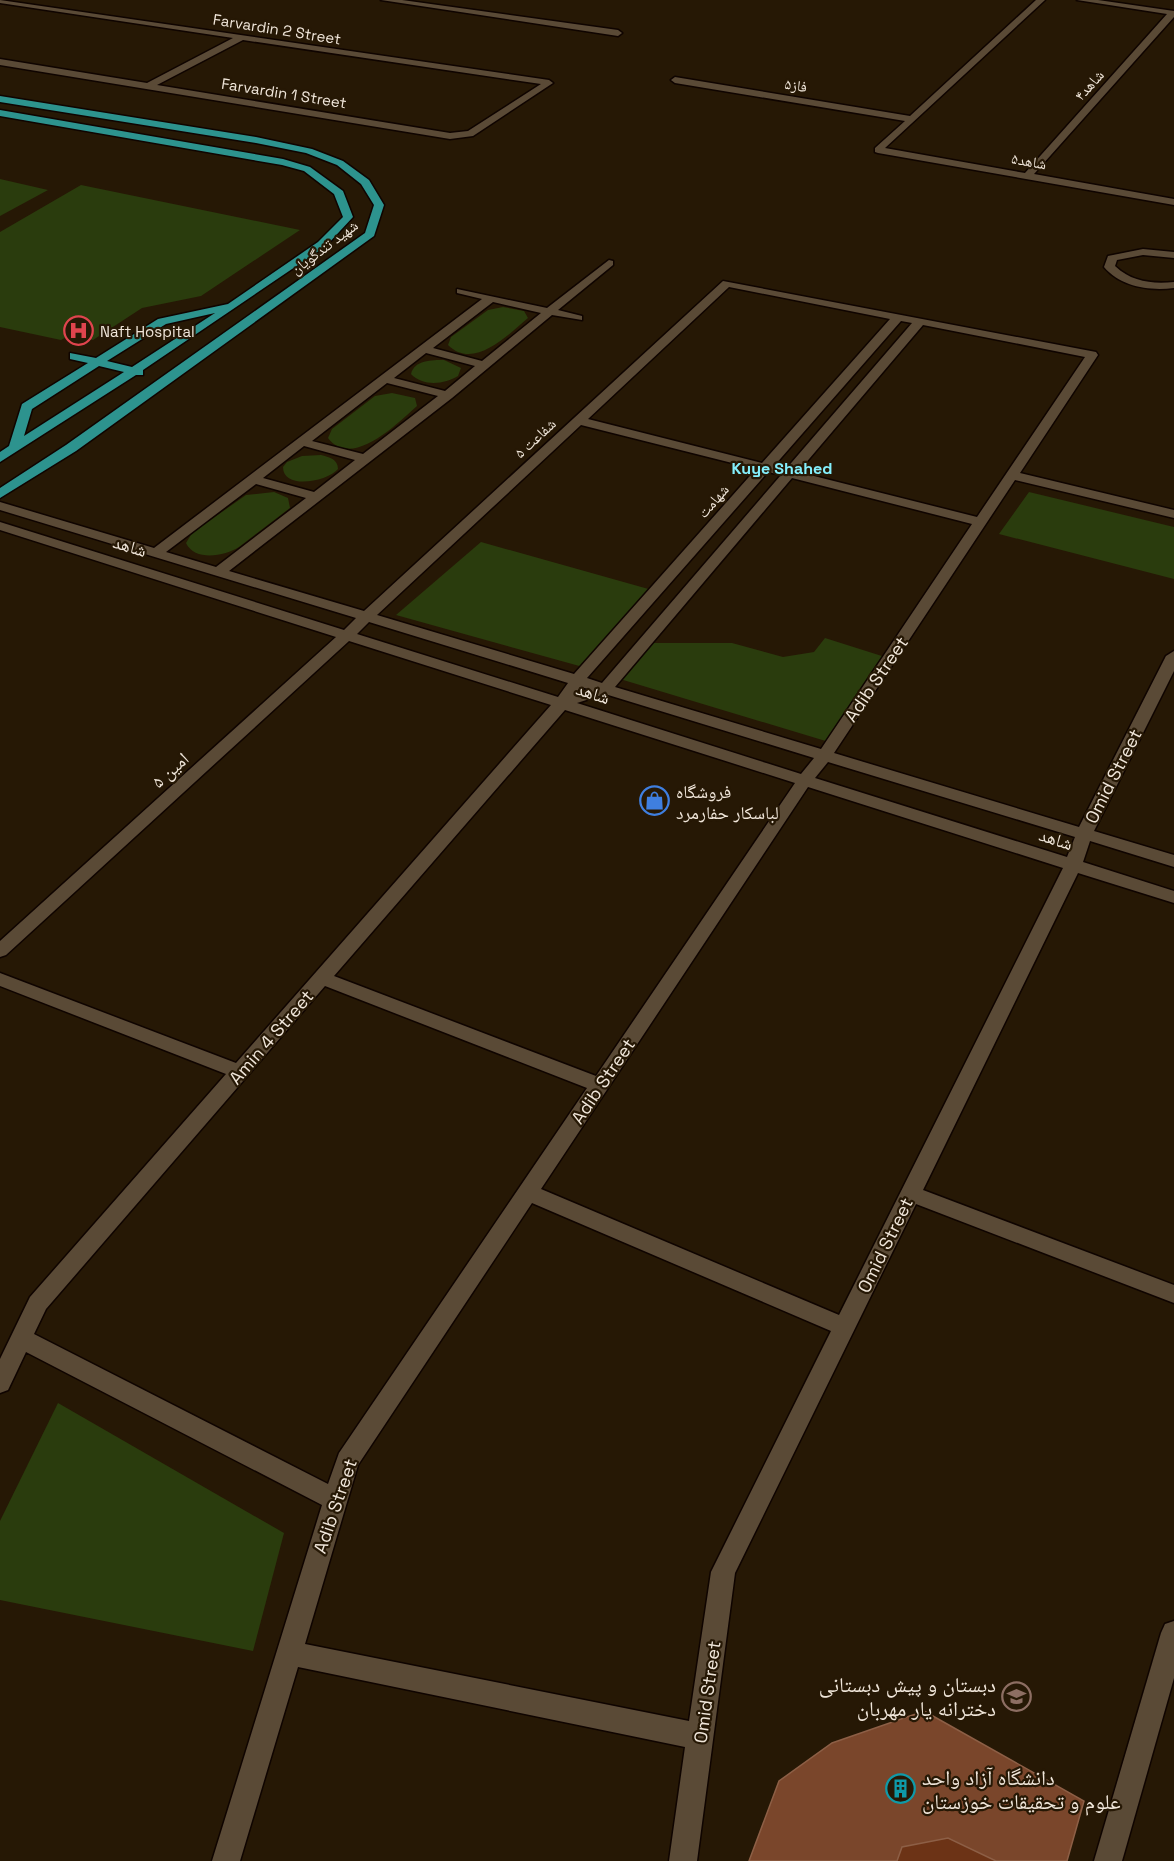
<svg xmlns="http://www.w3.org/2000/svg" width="1174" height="1861" font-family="'Space Grotesk','Noto Naskh Arabic',sans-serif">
	<rect width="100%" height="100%" fill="#261805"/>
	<g fill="#2a3c0d">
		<polygon points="0,179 48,190 0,216"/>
		<polygon points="81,185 300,230 201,296 142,308 93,340 70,335 61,340 0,327 0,232"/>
		<path d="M503 307 524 311 528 318C509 334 474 371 448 345L451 337 488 310Z"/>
		<path d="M444 360 461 368 458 376C445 384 423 387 411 374 414 360 432 360 444 360Z"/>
		<path d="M392 393 415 398 417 406C399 422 352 470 328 438L332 429 375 396Z"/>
		<path d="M321 455C329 457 338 459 338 469 327 482 283 490 283 467L287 462 302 456Z"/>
		<path d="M274 492 288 498 290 508 239 547C225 556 195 562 186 543L192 533 246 495Z"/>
		<polygon points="1029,492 1174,527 1174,579 999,534"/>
		<polygon points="481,542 652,590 583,667 396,615"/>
		<polygon points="825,638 885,657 829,742 620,679 650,643 732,643 783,657 814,652"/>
		<polygon points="58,1403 284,1533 253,1651 0,1600 0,1521"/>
	</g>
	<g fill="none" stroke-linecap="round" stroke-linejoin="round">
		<defs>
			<g id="minor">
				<path d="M0 0 549 80 553 83 473 136 450 139 0 65V59L147 83 233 38 0 3ZM243 40 541 84 468 131 450 133 157 85Z"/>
				<polygon points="381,0 402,0 618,30 622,33 618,36"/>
				<polygon points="1036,0 1045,0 885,148 1025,173 1167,14 1077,0 1098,0 1174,11 1174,17 1034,174 1174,199 1174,205 878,153 875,152 875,148 905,121 675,83 671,80 675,77 910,116"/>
				<path d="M1143 249 1174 252V258L1143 255 1117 260 1115 266C1132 282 1152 284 1174 282V288C1149 291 1121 287 1104 267L1108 256Z"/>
				<path d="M609 260 613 261V265L558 310 582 316V320L552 315 452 398 229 571 364 611 723 281 1096 352 1098 355 1020 473 1174 510V518L1015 480 834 753 1079 827 1166 656 1174 651V671L1094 831 1174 855V867L1090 841 1083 862 1174 891V903L1078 873 923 1190 1174 1285V1303L916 1204 735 1573 697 1861H669L685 1747 298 1667 240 1861H212L322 1505 26 1352 8 1390 0 1393V1359L30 1297 226 1074 0 986V973L236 1063 551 705 349 641 6 955 0 957V941L336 637 0 530V522L344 630 356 618 0 510V502L154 548 482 299 457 293V289L547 308ZM729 287 890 319 762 463 588 419ZM493 302 541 313 482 361 433 348ZM901 321 912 323 786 469 774 466ZM923 325 1085 357 977 517 798 472ZM426 353 475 366 445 391 394 378ZM387 383 438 396 363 454 312 441ZM581 425 756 469 574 674 377 615ZM304 446 355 460 314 492 263 478ZM768 472 781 475 602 683 587 678ZM792 478 972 524 821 749 615 687ZM256 484 306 498 216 567 166 552ZM369 622 568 683 558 697 357 634ZM580 687 589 689 576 693ZM605 694 814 758 801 774 577 703ZM565 710 795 783 596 1076 334 976ZM828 762 1075 837 1067 857 815 778ZM808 787 1063 868 839 1315 541 1189ZM325 986 587 1088 339 1453 328 1484 34 1334 46 1309ZM532 1203 831 1331 711 1572 689 1721 305 1644 358 1465Z"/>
				<polygon points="1174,1621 1174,1678 1122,1861 1094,1861 1161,1633 1165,1624"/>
			</g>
			<g id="major">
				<polygon points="0,96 256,137 312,149 343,161 369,180 384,205 374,236 76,451 0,498 0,488 66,445 365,233 374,205 361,184 337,165 306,153 256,143 0,102"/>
				<path d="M0 110 283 159 310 167 343 191 353 217 326 246 143 370V375H136L0 462V452L9 446 22 404 88 363 70 359V353L96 358 158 319 228 304 318 242 343 217 334 194 304 171 282 165 0 116ZM215 313 132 367 107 361 166 324ZM99 366 124 372 24 436 32 409Z"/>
			</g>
		</defs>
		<use href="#minor" stroke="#0f0400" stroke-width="3"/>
		<use href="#major" stroke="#0f0400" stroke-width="3"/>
		<use href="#minor" fill="#5a4a36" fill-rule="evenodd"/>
		<use href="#major" fill="#2d938e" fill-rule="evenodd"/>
	</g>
	<polygon fill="#6c3316" points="779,1781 1067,1861 749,1861"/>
	<polygon fill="#7a462b" stroke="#8d5f46" stroke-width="1.5" points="924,1711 1084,1801 1067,1861 996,1861 948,1838 902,1847 897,1861 749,1861 779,1781 832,1743"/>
	<defs>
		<symbol id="hospital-ring" viewBox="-11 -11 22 22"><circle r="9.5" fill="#261805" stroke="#e0444e" stroke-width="1.5"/><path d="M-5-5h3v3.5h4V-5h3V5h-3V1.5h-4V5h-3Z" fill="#e0444e"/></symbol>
		<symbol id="shop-ring" viewBox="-11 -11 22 22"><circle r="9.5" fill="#261805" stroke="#3f7fe0" stroke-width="1.5"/><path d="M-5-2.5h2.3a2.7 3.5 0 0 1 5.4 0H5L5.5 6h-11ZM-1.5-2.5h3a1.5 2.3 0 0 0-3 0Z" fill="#3f7fe0"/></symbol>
		<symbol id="school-ring" viewBox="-11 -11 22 22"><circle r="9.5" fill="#261805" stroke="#8d6e63" stroke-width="1.5"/><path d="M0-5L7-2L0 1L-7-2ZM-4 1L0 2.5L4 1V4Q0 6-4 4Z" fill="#8d6e63"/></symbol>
		<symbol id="building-ring" viewBox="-11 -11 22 22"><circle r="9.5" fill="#261805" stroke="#0f9aa8" stroke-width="1.5"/><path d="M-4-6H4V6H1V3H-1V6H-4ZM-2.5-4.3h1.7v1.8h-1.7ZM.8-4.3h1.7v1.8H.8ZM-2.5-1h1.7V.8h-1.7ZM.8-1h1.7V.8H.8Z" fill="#0f9aa8"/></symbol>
	</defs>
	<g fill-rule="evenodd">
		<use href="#hospital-ring" x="62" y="314" width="33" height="33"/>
		<use href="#shop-ring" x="638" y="784" width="33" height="33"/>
		<use href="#school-ring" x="1000" y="1680" width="33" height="33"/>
		<use href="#building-ring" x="884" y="1772" width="33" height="33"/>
	</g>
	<g text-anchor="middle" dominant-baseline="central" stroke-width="4.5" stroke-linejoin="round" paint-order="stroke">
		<g font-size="15" fill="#f0e6da" stroke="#261805">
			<text transform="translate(277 29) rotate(9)">Farvardin 2 Street</text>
			<text transform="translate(796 85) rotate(9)">فاز۵</text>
			<text transform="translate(1089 85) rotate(-48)">شاهد۴</text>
			<text transform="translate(284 93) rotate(9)">Farvardin 1 Street</text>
			<text transform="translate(1029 161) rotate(10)">شاهد۵</text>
			<text transform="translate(324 247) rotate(-37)">شهید تندگویان</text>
			<text transform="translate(535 438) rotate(-43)">شفاعت ۵</text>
			<text transform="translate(713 501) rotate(-49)">شهامت</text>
		</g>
		<g font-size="15" fill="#f0e6da" stroke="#261805" text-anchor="start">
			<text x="100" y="331">Naft Hospital</text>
		</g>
		<g font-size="16" font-weight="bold" fill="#84effc" stroke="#261805">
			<text x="782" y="468">Kuye Shahed</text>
		</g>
		<g font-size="18" fill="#f0e6da" stroke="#261805">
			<text transform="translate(130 546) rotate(17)">شاهد</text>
			<text transform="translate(876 679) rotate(-56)">Adib Street</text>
			<text transform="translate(593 693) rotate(18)">شاهد</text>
			<text transform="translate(170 770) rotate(-42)">امین ۵</text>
			<text transform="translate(1113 776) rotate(-63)">Omid Street</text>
			<text transform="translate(1056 839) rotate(18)">شاهد</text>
			<text transform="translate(271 1037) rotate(-49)">Amin 4 Street</text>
			<text transform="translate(603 1081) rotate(-56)">Adib Street</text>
			<text transform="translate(885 1245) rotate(-64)">Omid Street</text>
			<text transform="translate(335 1506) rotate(-71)">Adib Street</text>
			<text transform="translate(707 1692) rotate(-82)">Omid Street</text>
		</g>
		<g font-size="18" fill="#f0e6da" stroke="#261805" text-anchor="start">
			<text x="676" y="791">فروشگاه<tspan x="676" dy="21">لباسکار حفارمرد</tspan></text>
		</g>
		<g font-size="21" fill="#f0e6da" stroke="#261805" text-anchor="end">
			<text x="996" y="1684">دبستان و پیش دبستانی<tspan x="996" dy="24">دخترانه یار مهربان</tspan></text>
			<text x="922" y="1777" text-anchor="start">دانشگاه آزاد واحد<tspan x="922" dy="24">علوم و تحقیقات خوزستان</tspan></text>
		</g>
	</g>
</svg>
